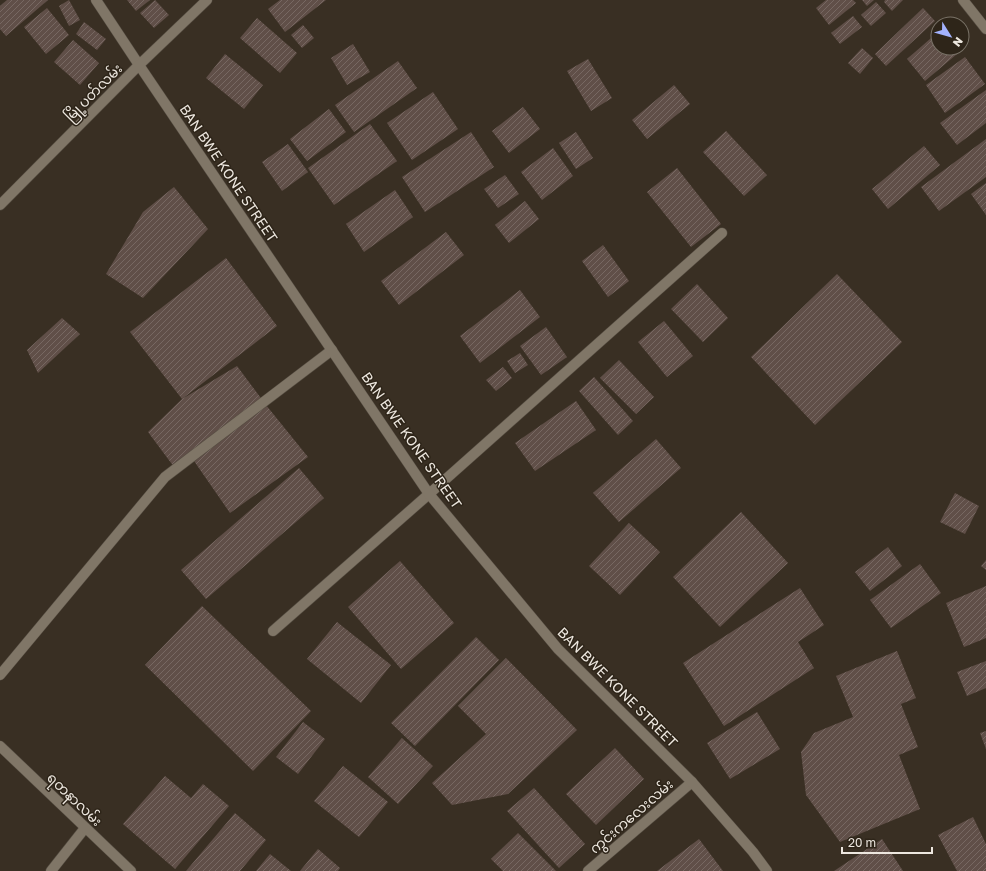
<svg xmlns="http://www.w3.org/2000/svg" width="986" height="871" font-family="'Golos Text','Noto Sans Myanmar',sans-serif">
	<defs>
		<pattern id="building-hatch" width="6" height="6" patternUnits="userSpaceOnUse"><rect width="6" height="6" fill="#604f48"/><path d="M-1 1l2-2M0 6l6-6M5 7l2-2" fill="none" stroke="#776862"/></pattern>
	</defs>
	<rect width="100%" height="100%" fill="#392f23"/>
	<g fill="url(#building-hatch)">
		<polygon points="7,0 48,0 6,36 0,29 0,6"/>
		<polygon points="69,0 80,20 69,26 59,6"/>
		<polygon points="127,0 150,0 136,11"/>
		<polygon points="155,0 169,15 154,28 140,13"/>
		<polygon points="280,0 326,0 285,32 268,9"/>
		<polygon points="826,0 853,0 856,3 829,25 816,8"/>
		<polygon points="862,0 874,0 867,6"/>
		<polygon points="885,0 903,0 892,11 884,2"/>
		<polygon points="876,2 886,13 871,26 861,15"/>
		<polygon points="47,8 69,35 46,54 24,27"/>
		<polygon points="923,8 935,21 886,66 875,54"/>
		<polygon points="853,16 862,27 840,44 831,33"/>
		<polygon points="257,18 297,53 280,73 240,38"/>
		<polygon points="84,22 106,39 97,50 76,34"/>
		<polygon points="303,25 314,38 302,48 291,35"/>
		<polygon points="938,32 938,48 952,48 957,54 925,81 907,59"/>
		<polygon points="73,40 99,63 80,85 54,62"/>
		<polygon points="353,44 370,72 347,85 331,58"/>
		<polygon points="862,48 873,58 860,74 848,63"/>
		<polygon points="225,54 263,85 244,109 206,78"/>
		<polygon points="965,57 985,84 945,113 926,85"/>
		<polygon points="588,59 612,98 591,111 567,71"/>
		<polygon points="398,61 417,88 354,132 335,105"/>
		<polygon points="674,85 690,104 647,139 632,120"/>
		<polygon points="986,90 986,123 957,145 940,123"/>
		<polygon points="433,92 458,129 412,160 387,123"/>
		<polygon points="523,107 540,129 509,153 492,131"/>
		<polygon points="329,109 346,132 307,161 290,139"/>
		<polygon points="370,124 397,161 334,205 308,168"/>
		<polygon points="726,131 767,175 744,196 703,152"/>
		<polygon points="471,132 494,167 425,212 402,177"/>
		<polygon points="576,132 593,158 576,169 559,143"/>
		<polygon points="986,139 986,177 939,211 921,187"/>
		<polygon points="288,144 308,172 282,191 262,162"/>
		<polygon points="924,146 940,165 888,209 872,189"/>
		<polygon points="553,148 573,176 542,200 521,172"/>
		<polygon points="677,168 721,224 691,247 647,192"/>
		<polygon points="505,175 519,194 498,208 484,189"/>
		<polygon points="986,183 986,215 971,194"/>
		<polygon points="174,187 208,229 143,298 106,274 143,212"/>
		<polygon points="395,190 413,217 364,252 346,224"/>
		<polygon points="525,201 539,219 509,243 495,225"/>
		<polygon points="446,232 464,255 399,305 381,281"/>
		<polygon points="603,245 629,281 608,297 582,261"/>
		<polygon points="226,258 277,326 182,399 237,366 266,405 308,457 230,513 194,461 251,416 177,471 148,432 182,399 130,332"/>
		<polygon points="837,274 902,342 815,425 751,357"/>
		<polygon points="697,284 728,318 703,342 671,309"/>
		<polygon points="520,290 540,317 480,363 460,336"/>
		<polygon points="62,318 80,334 38,373 27,350"/>
		<polygon points="664,321 693,356 667,377 638,342"/>
		<polygon points="546,327 567,357 541,375 520,346"/>
		<polygon points="520,353 528,365 515,373 507,361"/>
		<polygon points="619,360 654,397 636,414 600,378"/>
		<polygon points="503,367 512,378 496,391 486,380"/>
		<polygon points="594,377 633,421 618,435 579,391"/>
		<polygon points="576,401 596,430 535,471 515,443"/>
		<polygon points="656,439 681,468 619,522 593,493"/>
		<polygon points="299,468 324,498 206,599 181,570"/>
		<polygon points="955,493 979,506 965,534 940,522"/>
		<polygon points="741,512 788,563 720,627 673,577"/>
		<polygon points="629,523 660,552 620,595 589,566"/>
		<polygon points="888,547 902,566 870,591 855,572"/>
		<polygon points="986,560 986,570 981,566"/>
		<polygon points="400,561 454,623 401,669 348,607"/>
		<polygon points="920,564 941,593 891,628 870,600"/>
		<polygon points="986,586 986,638 964,647 946,603"/>
		<polygon points="800,588 824,625 798,642 814,668 724,726 683,663"/>
		<polygon points="202,606 311,711 253,771 145,665"/>
		<polygon points="337,622 391,665 361,703 307,659"/>
		<polygon points="476,637 499,660 415,746 391,723"/>
		<polygon points="897,651 916,698 901,704 918,747 899,755 920,809 840,842 806,795 801,752 814,733 853,717 836,676"/>
		<polygon points="506,658 577,730 508,794 452,805 432,783 486,734 458,706"/>
		<polygon points="986,661 986,688 967,696 957,672"/>
		<polygon points="757,712 780,749 730,779 707,743"/>
		<polygon points="303,722 325,739 298,774 276,757"/>
		<polygon points="986,731 986,749 980,733"/>
		<polygon points="402,738 433,766 398,804 368,777"/>
		<polygon points="615,748 644,779 596,825 566,794"/>
		<polygon points="343,766 388,802 359,837 314,801"/>
		<polygon points="165,776 191,798 203,784 229,806 175,869 123,824"/>
		<polygon points="534,788 585,844 559,868 507,811"/>
		<polygon points="235,813 266,840 240,871 186,871"/>
		<polygon points="973,817 986,844 986,871 957,871 938,835"/>
		<polygon points="518,833 556,871 503,871 491,859"/>
		<polygon points="699,839 723,871 657,871"/>
		<polygon points="882,839 903,871 834,871"/>
		<polygon points="318,849 340,868 338,871 300,871"/>
		<polygon points="270,854 291,871 256,871"/>
	</g>
	<g fill="none" stroke-linecap="round" stroke-linejoin="round">
		<defs>
			<g id="service">
				<polyline points="273,631 429,494"/>
				<polyline points="51,871 85,828"/>
			</g>
			<g id="minor">
				<polyline points="96,0 139,65"/>
				<polyline points="963,0 986,29"/>
				<polyline points="429,494 722,233"/>
				<polyline points="0,675 165,477 332,350"/>
				<polyline points="0,746 131,871"/>
				<polyline points="588,871 692,782"/>
			</g>
			<g id="tertiary">
				<polyline points="139,65 429,494 558,649 692,782 753,852 767,871"/>
				<polyline points="0,205 139,65 207,0"/>
			</g>
		</defs>
		<use href="#service" stroke="#554d42" stroke-width="11"/>
		<use href="#minor" stroke="#554d42" stroke-width="11"/>
		<use href="#tertiary" stroke="#554d42" stroke-width="11"/>
		<use href="#service" stroke="#807667" stroke-width="10"/>
		<use href="#minor" stroke="#807667" stroke-width="10"/>
		<use href="#tertiary" stroke="#807667" stroke-width="10"/>
	</g>
	<g text-anchor="middle" dominant-baseline="central" stroke-width="3" stroke-linejoin="round" paint-order="stroke">
		<g font-size="14" fill="#ede7df" stroke="#2e2519">
			<text transform="translate(93 92) rotate(-45)">မြို့ပတ်လမ်း</text>
			<text transform="translate(229 173) rotate(56)">BAN BWE KONE STREET</text>
			<text transform="translate(412 440) rotate(55)">BAN BWE KONE STREET</text>
			<text transform="translate(618 687) rotate(45)">BAN BWE KONE STREET</text>
			<text transform="translate(75 799) rotate(44)">ရတနာလမ်း</text>
			<text transform="translate(631 816) rotate(-41)">ကွင်းကလေးလမ်း</text>
		</g>
	</g>
	<g transform="translate(950 36) rotate(127)"><circle r="19" fill="#2e2519" stroke="#7a7368"/>
	<path d="M0-3L7 15L0 10L-7 15Z" fill="#a3b2fd"/>
	<text y="-6" font-size="11" font-weight="bold" text-anchor="middle" fill="#ede7df">N</text>
	</g>
	<path d="M842 847v6h90v-6" fill="none" stroke="#ede7df" stroke-width="2"/>
	<text x="848" y="847" font-size="12" fill="#ede7df" stroke="#2e2519" stroke-width="3" paint-order="stroke">20 m</text>
</svg>
